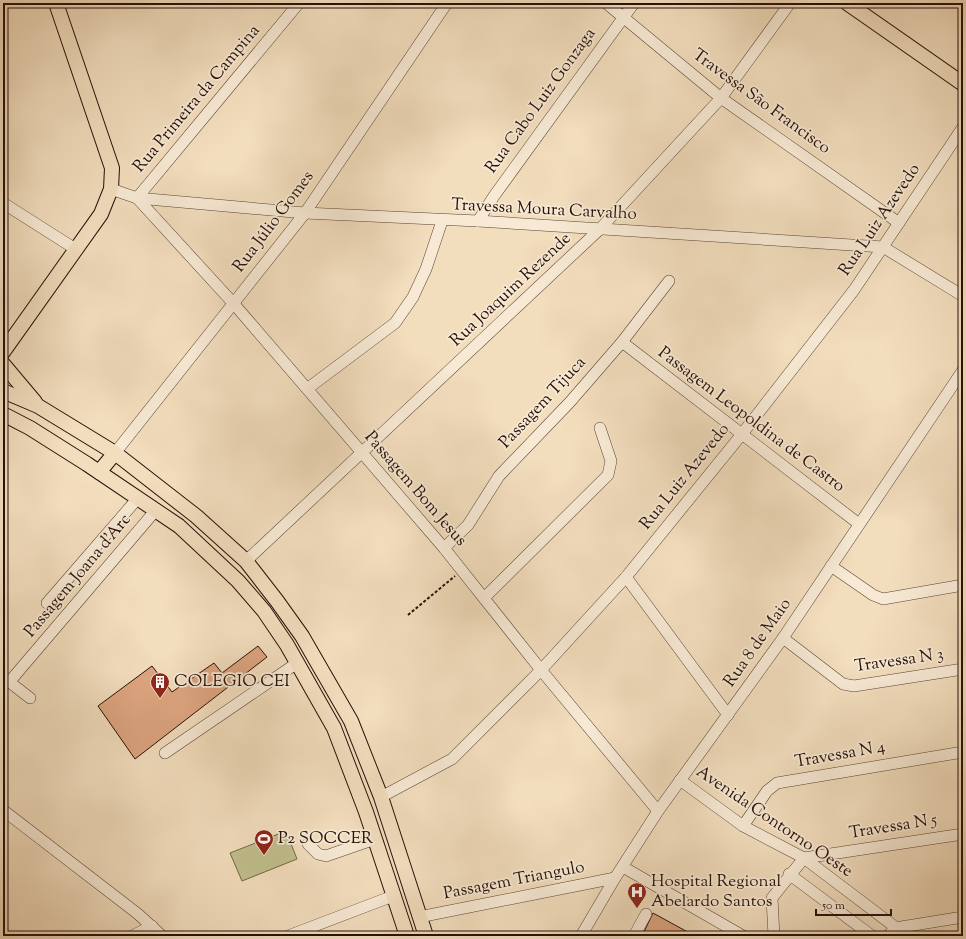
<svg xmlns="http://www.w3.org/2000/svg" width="966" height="939" font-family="'Sorts Mill Goudy',serif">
	<rect width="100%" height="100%" fill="#f2ddbd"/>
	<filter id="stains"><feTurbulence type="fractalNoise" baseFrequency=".005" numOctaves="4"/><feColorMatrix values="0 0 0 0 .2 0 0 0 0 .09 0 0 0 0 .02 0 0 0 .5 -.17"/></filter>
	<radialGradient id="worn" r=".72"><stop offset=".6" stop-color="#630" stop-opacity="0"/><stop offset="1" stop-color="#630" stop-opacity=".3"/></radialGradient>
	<polygon fill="#c0bf8d" stroke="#73684a" points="286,831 297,859 242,881 230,853"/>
	<g fill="#dda580" stroke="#261008">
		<polygon points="258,646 267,657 135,759 98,706 152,666 172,692 214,663 222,673"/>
		<polygon points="653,913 695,936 642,936"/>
	</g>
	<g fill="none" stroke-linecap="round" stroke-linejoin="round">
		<defs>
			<g id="minor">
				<polyline points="606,3 721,98 899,223"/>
				<polyline points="111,189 137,198 305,213 478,221 883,247 963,296"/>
				<polyline points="137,198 234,304 444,548 541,670 658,811"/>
				<polyline points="137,198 299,3"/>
				<polyline points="3,203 77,250"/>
				<polyline points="478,221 494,196 634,3"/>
				<polyline points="622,342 859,524"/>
				<polyline points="307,389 395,323 413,297 426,269 442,221"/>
				<polyline points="115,453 305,213 447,3"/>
				<polyline points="444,548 468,525 499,476 570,402 622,342 669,281"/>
				<polyline points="246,561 600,229 721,98 790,3"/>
				<polyline points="831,566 873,595 883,599 963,585"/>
				<polyline points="626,577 728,715"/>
				<polyline points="484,598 608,475 611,461 600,428"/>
				<polyline points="47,603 138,498"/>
				<polyline points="783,638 843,684 854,686 963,669"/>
				<polyline points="30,698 12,684 11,680 156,510"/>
				<polyline points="165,753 297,663"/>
				<polyline points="680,780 743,826 804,858 907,936"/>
				<polyline points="381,797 452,759 541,670 626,577 742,434 854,290 963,127"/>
				<polyline points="3,810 138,914 162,936"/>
				<polyline points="743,826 767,791 777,783 963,752"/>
				<polyline points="308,844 318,854 326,856 375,839"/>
				<polyline points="623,867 743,936"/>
				<polyline points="789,874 872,936"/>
				<polyline points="419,917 615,878"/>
				<polyline points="132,936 152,926"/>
				<polyline points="288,936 393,896"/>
				<polyline points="581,936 615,878 658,811 783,638 963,370"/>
				<polyline points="634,936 646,914"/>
				<polyline points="774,936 772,898 804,858 963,834"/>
				<polyline points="888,936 895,928 963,917"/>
			</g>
			<g id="major">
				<polyline points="847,3 963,84"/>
				<polyline points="3,352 101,214 111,189 112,168 56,3"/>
				<polyline points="3,364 35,402"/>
				<polyline points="3,391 38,406 115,453 196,516 246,561 277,601 302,636 351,721 381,797 426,936"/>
				<polyline points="3,414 30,428 87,464 179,526 238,581 264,611 287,645 334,728 366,812 407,936"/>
				<polyline points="99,472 115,453"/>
			</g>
		</defs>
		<use href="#minor" stroke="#594335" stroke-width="12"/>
		<use href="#major" stroke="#261008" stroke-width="16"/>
		<polyline stroke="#261008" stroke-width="2" stroke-dasharray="3 2" stroke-linecap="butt" points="408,615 455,576"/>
		<use href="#minor" stroke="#f7e9d4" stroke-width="11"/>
		<use href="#major" stroke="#f2ddbd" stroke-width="14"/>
	</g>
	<defs>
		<symbol id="building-pin" viewBox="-11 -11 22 30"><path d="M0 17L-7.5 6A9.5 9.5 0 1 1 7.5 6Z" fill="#8f2418" stroke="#f7e9d4"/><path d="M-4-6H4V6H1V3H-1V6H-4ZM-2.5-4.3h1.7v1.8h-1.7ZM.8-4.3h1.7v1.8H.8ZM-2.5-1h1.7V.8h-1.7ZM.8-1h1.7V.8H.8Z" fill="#fff"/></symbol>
		<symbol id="stadium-pin" viewBox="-11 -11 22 30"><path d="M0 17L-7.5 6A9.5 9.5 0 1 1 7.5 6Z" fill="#8f2418" stroke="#f7e9d4"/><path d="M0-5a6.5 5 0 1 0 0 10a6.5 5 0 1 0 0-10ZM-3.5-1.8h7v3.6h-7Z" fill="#fff"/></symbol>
		<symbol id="hospital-pin" viewBox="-11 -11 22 30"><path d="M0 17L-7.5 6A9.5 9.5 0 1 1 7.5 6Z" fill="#8f2418" stroke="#f7e9d4"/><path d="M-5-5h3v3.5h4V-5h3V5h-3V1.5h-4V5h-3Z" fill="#fff"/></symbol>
	</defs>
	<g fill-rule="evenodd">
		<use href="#building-pin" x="149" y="671" width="22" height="30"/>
		<use href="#stadium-pin" x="253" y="828" width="22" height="30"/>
		<use href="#hospital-pin" x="626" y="881" width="22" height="30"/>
	</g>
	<g text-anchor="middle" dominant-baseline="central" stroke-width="3.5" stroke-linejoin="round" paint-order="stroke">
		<g font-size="17" fill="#261008" stroke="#f7e9d4">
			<text transform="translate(197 99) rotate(-50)">Rua Primeira da Campina</text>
			<text transform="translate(541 101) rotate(-54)">Rua Cabo Luiz Gonzaga</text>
			<text transform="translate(761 102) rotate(36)">Travessa São Francisco</text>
			<text transform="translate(544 210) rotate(3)">Travessa Moura Carvalho</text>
			<text transform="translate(880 220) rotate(-56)">Rua Luiz Azevedo</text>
			<text transform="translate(274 222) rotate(-53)">Rua Júlio Gomes</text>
			<text transform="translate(511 290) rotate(-43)">Rua Joaquim Rezende</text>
			<text transform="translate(543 403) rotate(-47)">Passagem Tijuca</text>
			<text transform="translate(751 420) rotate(37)">Passagem Leopoldina de Castro</text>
			<text transform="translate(685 477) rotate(-51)">Rua Luiz Azevedo</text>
			<text transform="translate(415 489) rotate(49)">Passagem Bom Jesus</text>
			<text transform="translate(78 576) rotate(-50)">Passagem Joana d'Arc</text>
			<text transform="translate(758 643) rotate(-55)">Rua 8 de Maio</text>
			<text transform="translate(899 661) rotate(-8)">Travessa N 3</text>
			<text transform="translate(840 755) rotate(-10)">Travessa N 4</text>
			<text transform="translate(774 822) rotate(34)">Avenida Contorno Oeste</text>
			<text transform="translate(893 827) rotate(-9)">Travessa N 5</text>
			<text transform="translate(514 881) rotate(-11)">Passagem Triangulo</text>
		</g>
		<g font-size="17" fill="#261008" stroke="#f7e9d4" text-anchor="start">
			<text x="174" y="682">COLEGIO CEI</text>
			<text x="278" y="839">P2 SOCCER</text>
			<text x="651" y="882">Hospital Regional<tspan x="651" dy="20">Abelardo Santos</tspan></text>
		</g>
	</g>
	<rect width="966" height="939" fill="none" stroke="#f2ddbd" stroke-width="16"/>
	<rect x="4" y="4" width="958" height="931" fill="none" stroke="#261008" stroke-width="2"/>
	<rect x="8" y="8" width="950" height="923" fill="none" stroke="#261008"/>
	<path d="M816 909v6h75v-6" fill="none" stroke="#261008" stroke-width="2"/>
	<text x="822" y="909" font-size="12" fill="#261008" stroke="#f7e9d4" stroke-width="3" paint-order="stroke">50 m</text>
	<rect width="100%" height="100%" filter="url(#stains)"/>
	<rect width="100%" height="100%" fill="url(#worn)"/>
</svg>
